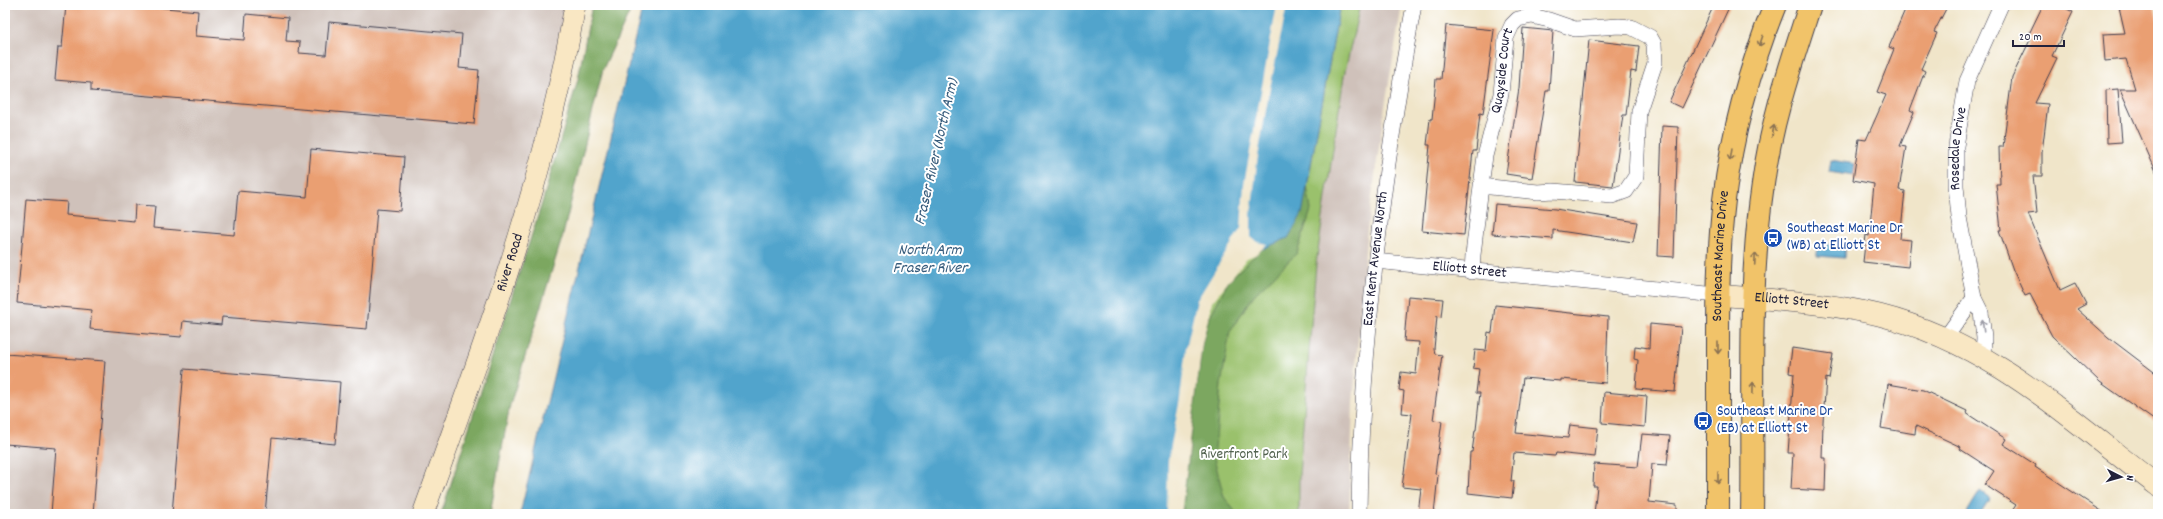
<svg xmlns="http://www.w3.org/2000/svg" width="2163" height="519" font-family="Dekko,sans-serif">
	<rect width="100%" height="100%" fill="#fff"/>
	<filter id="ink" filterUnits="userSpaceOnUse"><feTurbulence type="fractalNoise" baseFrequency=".025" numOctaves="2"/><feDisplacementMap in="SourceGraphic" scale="8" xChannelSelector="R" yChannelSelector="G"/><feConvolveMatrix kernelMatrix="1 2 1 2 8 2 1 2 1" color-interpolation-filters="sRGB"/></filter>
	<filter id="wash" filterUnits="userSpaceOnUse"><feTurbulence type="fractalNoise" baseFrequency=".012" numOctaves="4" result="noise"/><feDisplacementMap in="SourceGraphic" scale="16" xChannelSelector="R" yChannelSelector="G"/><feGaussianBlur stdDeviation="0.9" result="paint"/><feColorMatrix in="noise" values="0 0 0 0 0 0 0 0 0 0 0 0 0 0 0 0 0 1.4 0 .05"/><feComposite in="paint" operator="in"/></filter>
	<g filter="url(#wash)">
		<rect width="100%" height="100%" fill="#f0e5c9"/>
		<g fill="#cfc1ba">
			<polygon points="5,5 575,5 567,50 423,514 5,514"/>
			<polygon points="1360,5 1402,5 1384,112 1366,238 1353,403 1349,514 1299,514 1299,475 1316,264 1344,76"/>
		</g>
		<polygon fill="#9ac16c" stroke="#5e7254" points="1340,5 1360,5 1344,76 1316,264 1299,475 1299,514 1179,514 1201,345 1210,301 1246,256 1302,214"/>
		<g fill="#7ba760" stroke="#4e644e">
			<polygon points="592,5 633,5 603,69 563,235 510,405 490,514 441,514 542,203 578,79"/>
			<polygon points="1304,168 1311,210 1297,253 1254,295 1230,331 1221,385 1214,458 1224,497 1237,514 1182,514 1202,344 1209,318 1229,280 1267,244"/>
		</g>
		<g fill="#51a4cc" stroke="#3a6384">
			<polygon points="643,5 1340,5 1302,214 1288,238 1246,256 1210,301 1201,345 1179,514 520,514"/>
			<polygon points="1831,160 1855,164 1854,176 1829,172"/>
			<polygon points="1817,243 1845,245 1844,258 1817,256"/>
			<polygon points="1980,491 1990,498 1980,514 1966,514"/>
		</g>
		<polygon fill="#f0e5c9" points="1277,5 1287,5 1269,93 1257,162 1251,215 1251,237 1257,242 1267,244 1257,254 1247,258 1212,302 1202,344 1181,514 1167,514 1168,461 1180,399 1186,348 1197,300 1241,228 1244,184"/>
		<g id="blocks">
			<g fill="#ea9f72">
				<polygon points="66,5 133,5 198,11 196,36 244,40 246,14 288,18 286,41 300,42 299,53 326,55 329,22 462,34 459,68 479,70 474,124 91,91 91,83 55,80 58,47 62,47"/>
				<polygon points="1714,5 1730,5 1682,108 1669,102"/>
				<polygon points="1907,5 1948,5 1934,32 1937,33 1921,69 1925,71 1910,110 1914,112 1900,146 1906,147 1899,190 1905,191 1900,239 1911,240 1908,267 1863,262 1866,235 1869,236 1874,184 1853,180 1859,139 1866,140 1886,95 1877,92 1894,49 1889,47"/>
				<polygon points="2043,5 2059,5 2073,12 2052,56 2057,58 2035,103 2048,104 2042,152 2042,176 2033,176 2037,213 2028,214 2060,290 2075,283 2086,304 2077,309 2108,337 2158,375 2158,423 2100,382 2052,336 2030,294 2025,296 2013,270 1999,230 2001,230 1996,184 2000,184 1999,147 2003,147 2012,77 2031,38 2028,36"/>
				<polygon points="2127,5 2154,5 2158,21 2158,176 2120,89 2135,89 2126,59 2105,61 2103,34 2125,33 2119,7"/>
				<polygon points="1446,25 1494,30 1483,114 1480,113 1476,151 1473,151 1464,235 1422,231 1430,145 1427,145 1430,119 1432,119 1436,79 1441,79"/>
				<polygon points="1523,28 1553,31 1549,91 1546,91 1532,178 1506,174 1519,88"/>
				<polygon points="1589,40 1639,46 1636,72 1631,71 1626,115 1623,115 1613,186 1575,182"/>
				<polygon points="2118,89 2122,142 2107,143 2106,90"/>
				<polygon points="1662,126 1678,127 1674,257 1658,256"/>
				<polygon points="311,149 404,157 400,211 377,209 367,329 222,317 221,325 183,321 181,337 90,329 92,310 17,303 26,199 67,202 66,215 134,221 135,205 155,206 153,228 234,235 238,191 307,197"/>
				<polygon points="1495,204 1555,209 1637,222 1633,242 1553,230 1553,239 1492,234"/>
				<polygon points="1408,296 1443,299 1441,317 1437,316 1434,349 1435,354 1442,355 1433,420 1442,421 1435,474 1438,475 1434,514 1418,514 1421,489 1402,487 1412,414 1402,413 1404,391 1399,390 1401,372 1416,374 1419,342 1404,341"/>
				<polygon points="1495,305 1608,317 1606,383 1561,379 1561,381 1523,378 1516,433 1568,438 1570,425 1598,428 1595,457 1556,453 1555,456 1514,453 1511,481 1514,481 1512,498 1468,493 1470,452 1472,452 1475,430 1476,430 1480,393 1476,393 1479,369 1473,368 1475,350 1486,351 1488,332 1492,333"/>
				<polygon points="1650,324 1681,327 1675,392 1636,389 1638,360 1634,359 1635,346 1649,348"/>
				<polygon points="1792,348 1833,354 1829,379 1826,378 1823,422 1822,458 1826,458 1825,491 1791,489 1793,453 1788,453 1794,374 1789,373"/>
				<polygon points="5,354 105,361 93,514 51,514 56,448 5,444"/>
				<polygon points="184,369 340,382 335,444 272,438 265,514 172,514"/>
				<polygon points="1888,384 1923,390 1967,411 1966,413 2006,439 2003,444 2036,465 2035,467 2106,514 2010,514 2016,505 1985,485 1994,471 1960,449 1961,447 1916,426 1915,434 1881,428"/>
				<polygon points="1604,392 1647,396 1645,427 1602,423"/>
				<polygon points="1642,434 1670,436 1667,465 1652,464 1649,502 1677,505 1677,514 1594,514 1597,486 1593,486 1594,464 1638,467"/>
			</g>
		</g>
	</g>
	<g filter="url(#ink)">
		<use href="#blocks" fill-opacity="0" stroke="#413f50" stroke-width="1"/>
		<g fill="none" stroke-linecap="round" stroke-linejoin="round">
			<defs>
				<g id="street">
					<path id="s1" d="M1375 261 1717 295"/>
					<path id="s2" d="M1472 272 1473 255 1481 186 1485 156 1501 94 1506 38 1512 25 1518 19 1532 16 1549 20 1575 29 1619 26 1631 27 1650 37 1654 44 1655 63 1639 111 1636 176 1626 191 1612 196 1553 191 1538 192 1481 186"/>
					<polyline points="1946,337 1974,298"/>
					<path id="s3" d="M1983 356 1984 338 1981 312 1974 298 1959 217 1956 186V146L1967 81 2001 5"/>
					<path id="s4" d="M1359 514C1361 343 1383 173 1414 5"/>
				</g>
				<g id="secondary">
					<path id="s5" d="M1717 295C1771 300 1827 302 1879 315 1993 344 2068 418 2158 486"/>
					<path id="s6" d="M423 514C483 348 546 180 575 5"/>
				</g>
				<g id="primary">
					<path id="s7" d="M1718 514C1718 461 1718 407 1718 354 1718 302 1718 251 1724 200 1732 133 1750 67 1775 5"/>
					<path d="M1752 514C1754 404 1747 293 1763 184 1771 122 1791 64 1810 5"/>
				</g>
			</defs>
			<use href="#street" stroke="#413f50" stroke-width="16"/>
			<use href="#secondary" stroke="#413f50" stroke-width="22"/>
			<use href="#primary" stroke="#413f50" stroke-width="24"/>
			<use href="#street" stroke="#fff" stroke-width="15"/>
			<use href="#secondary" stroke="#f9e7c3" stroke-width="21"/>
			<use href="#primary" stroke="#f1c369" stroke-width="22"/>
		</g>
		<defs><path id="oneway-shaft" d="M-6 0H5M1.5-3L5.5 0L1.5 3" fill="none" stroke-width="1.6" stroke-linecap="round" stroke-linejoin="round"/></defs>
		<g stroke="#8a7252">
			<use href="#oneway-shaft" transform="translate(1761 41) rotate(109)"/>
			<use href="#oneway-shaft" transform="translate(1773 131) rotate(-79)"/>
			<use href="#oneway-shaft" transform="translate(1731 155) rotate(99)"/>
			<use href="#oneway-shaft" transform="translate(1755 259) rotate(-87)"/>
			<use href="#oneway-shaft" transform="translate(1718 348) rotate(90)"/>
			<use href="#oneway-shaft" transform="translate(1753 388) rotate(-89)"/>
			<use href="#oneway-shaft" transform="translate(1718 478) rotate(90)"/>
		</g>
		<use stroke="#9c9ca7" href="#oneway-shaft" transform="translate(1983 326) rotate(-97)"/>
	</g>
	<defs>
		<symbol id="bus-disc" viewBox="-11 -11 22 22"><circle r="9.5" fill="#1a4fb4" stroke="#fff"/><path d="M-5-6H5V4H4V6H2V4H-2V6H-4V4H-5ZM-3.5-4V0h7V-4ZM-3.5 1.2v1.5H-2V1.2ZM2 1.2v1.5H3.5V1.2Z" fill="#fff"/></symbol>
	</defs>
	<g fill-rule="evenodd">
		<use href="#bus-disc" x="1762" y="227" width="22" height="22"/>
		<use href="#bus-disc" x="1692" y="410" width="22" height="22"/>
	</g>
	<g text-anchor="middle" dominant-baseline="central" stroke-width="4" stroke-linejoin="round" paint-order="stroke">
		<g font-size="15" fill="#22223b" stroke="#fff">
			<text stroke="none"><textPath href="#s2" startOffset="204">Quayside Court</textPath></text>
			<text stroke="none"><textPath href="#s3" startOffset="211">Rosedale Drive</textPath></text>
			<text stroke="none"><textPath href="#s7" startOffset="258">Southeast Marine Drive</textPath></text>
			<text stroke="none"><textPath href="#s4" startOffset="256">East Kent Avenue North</textPath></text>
			<text stroke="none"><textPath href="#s6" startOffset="266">River Road</textPath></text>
			<text stroke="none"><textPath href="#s1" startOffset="95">Elliott Street</textPath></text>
			<text stroke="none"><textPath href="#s5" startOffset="75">Elliott Street</textPath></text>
		</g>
		<g font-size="15" fill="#164399" stroke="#fff" text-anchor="start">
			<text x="1787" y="229">Southeast Marine Dr<tspan x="1787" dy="17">(WB) at Elliott St</tspan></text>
			<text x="1717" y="412">Southeast Marine Dr<tspan x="1717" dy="17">(EB) at Elliott St</tspan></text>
		</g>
		<g font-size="15" fill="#52624f" stroke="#fff">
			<text x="1244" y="455">Riverfront Park</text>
		</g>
		<g font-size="16" font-style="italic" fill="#375c7c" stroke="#fff">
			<text transform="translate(937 152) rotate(-77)">Fraser River (North Arm)</text>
			<text x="930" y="250">North Arm<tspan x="930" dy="18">Fraser River</tspan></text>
		</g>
	</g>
	<rect width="2163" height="519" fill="none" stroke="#fff" stroke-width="20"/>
	<g transform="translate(2121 477) rotate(96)" stroke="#ffffff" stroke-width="3" paint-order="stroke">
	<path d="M0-3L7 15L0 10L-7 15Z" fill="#22223b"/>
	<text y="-6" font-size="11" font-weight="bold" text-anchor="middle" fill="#22223b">N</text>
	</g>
	<path d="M2013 40v6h51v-6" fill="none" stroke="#22223b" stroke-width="2"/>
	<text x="2019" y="40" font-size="12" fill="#22223b" stroke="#ffffff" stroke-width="3" paint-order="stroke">20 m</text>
</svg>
